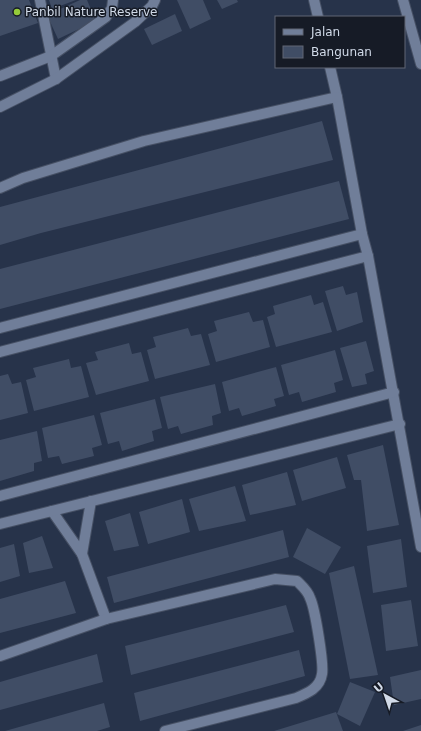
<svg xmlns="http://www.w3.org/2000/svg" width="421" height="731" font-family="'DejaVu Sans',sans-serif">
	<rect width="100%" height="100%" fill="#27334a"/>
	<g fill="#404d65">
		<polygon points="0,0 29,0 38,23 0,36"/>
		<polygon points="49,0 76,0 52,9"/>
		<polygon points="80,0 87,0 96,21 58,39 47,15"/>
		<polygon points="177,0 203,0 211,19 190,29"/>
		<polygon points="217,0 237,0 238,2 222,9"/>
		<polygon points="175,14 182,31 152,45 144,29"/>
		<polygon points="322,121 333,160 41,233 0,245 0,207"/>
		<polygon points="339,181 349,219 0,309 0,269"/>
		<polygon points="343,286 346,295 357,292 363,322 337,331 325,291"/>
		<polygon points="311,295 314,305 323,302 332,332 276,347 267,317 275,314 273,306"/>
		<polygon points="249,312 253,322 263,320 270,347 216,362 208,334 217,331 214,321"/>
		<polygon points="188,328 191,336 201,334 210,365 155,379 147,350 156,347 153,337"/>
		<polygon points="366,341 374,371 365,374 367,384 352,387 340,348"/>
		<polygon points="129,343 132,354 141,352 149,381 96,395 86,363 98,360 95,352"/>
		<polygon points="335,350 343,380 334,383 336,392 302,402 299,392 289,395 281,365"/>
		<polygon points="69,359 71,368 81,366 89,397 34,411 26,380 36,377 33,368"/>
		<polygon points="276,367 284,396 274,399 276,406 242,416 239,408 229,411 222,382"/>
		<polygon points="8,374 12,384 21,382 28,413 0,420 0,376"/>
		<polygon points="215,384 221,413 212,416 213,425 181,434 178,426 168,429 160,397"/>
		<polygon points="155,399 162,428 152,431 154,441 122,451 119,441 108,444 100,413"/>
		<polygon points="94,415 102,445 92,448 94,456 62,464 59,456 48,458 42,428"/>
		<polygon points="37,431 42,461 34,463 34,471 0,481 0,440"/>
		<polygon points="383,445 399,525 367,531 361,480 354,480 347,455"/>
		<polygon points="337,457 346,488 302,501 293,470"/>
		<polygon points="287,472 296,505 250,515 242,485"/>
		<polygon points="235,486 246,521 199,531 189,499"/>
		<polygon points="182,499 190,532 148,544 139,512"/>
		<polygon points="130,513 139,546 114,551 105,521"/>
		<polygon points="307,528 341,547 325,574 293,557"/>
		<polygon points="283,530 289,557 114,603 107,577"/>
		<polygon points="42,536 53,568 29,573 23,543"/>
		<polygon points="401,539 407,587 373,593 367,546"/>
		<polygon points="14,544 20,576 0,582 0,548"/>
		<polygon points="354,566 378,675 350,679 329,573"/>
		<polygon points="65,581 76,613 0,633 0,599"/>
		<polygon points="411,600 418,646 386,651 381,605"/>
		<polygon points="286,605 294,632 131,675 125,646"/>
		<polygon points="299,650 305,676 140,721 134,693"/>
		<polygon points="97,654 103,682 0,710 0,682"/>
		<polygon points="421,670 421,699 394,705 390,677"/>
		<polygon points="350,682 375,692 360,726 337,714"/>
		<polygon points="104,703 110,727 97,731 5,731"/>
		<polygon points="336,712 343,731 274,731"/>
		<polygon points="421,725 421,731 403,731"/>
	</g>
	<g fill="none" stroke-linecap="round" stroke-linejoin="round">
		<defs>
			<g id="minor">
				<polyline points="40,0 56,79"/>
				<polyline points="314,0 318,17"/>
				<polyline points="403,0 421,64"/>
				<polyline points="330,67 337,97 362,234 368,256 421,547"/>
				<polyline points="0,76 51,56 106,17 112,8 113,0"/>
				<polyline points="0,107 56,79 135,22 152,6 155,0"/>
				<polyline points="0,188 23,178 144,141 337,97"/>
				<polyline points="0,328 362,234"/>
				<polyline points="0,352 368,256"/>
				<polyline points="0,496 394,392"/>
				<polyline points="52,511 82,554 106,619"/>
				<polyline points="0,524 400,424"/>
				<polyline points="82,554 91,501"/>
				<path d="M0 656 106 619 275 579 297 581C302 586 308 591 310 598 315 608 324 664 322 674 320 688 308 693 296 698L165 731"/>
			</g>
		</defs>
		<use href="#minor" stroke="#465064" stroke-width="12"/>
		<use href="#minor" stroke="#707e99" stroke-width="10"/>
	</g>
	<circle fill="#95cc3a" stroke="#161b26" stroke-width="1.5" cx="17" cy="12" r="4"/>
	<g text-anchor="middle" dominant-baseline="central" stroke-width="3" stroke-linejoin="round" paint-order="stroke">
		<g font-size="12" fill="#d1dae8" stroke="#161b26" text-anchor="start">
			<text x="25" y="12">Panbil Nature Reserve</text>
		</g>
	</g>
	<rect x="275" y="16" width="130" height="52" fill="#161b26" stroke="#616774"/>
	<rect x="283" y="29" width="20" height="6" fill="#707e99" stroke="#616774"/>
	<text x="311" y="36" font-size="12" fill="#d1dae8">Jalan</text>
	<rect x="283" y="46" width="20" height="12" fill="#404d65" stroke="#616774"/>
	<text x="311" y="56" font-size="12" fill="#d1dae8">Bangunan</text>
	<g transform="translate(385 695) rotate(320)" stroke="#161b26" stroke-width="3" paint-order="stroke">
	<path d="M0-3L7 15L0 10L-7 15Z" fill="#d1dae8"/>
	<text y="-6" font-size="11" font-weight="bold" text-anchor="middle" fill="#d1dae8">U</text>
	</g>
</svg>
